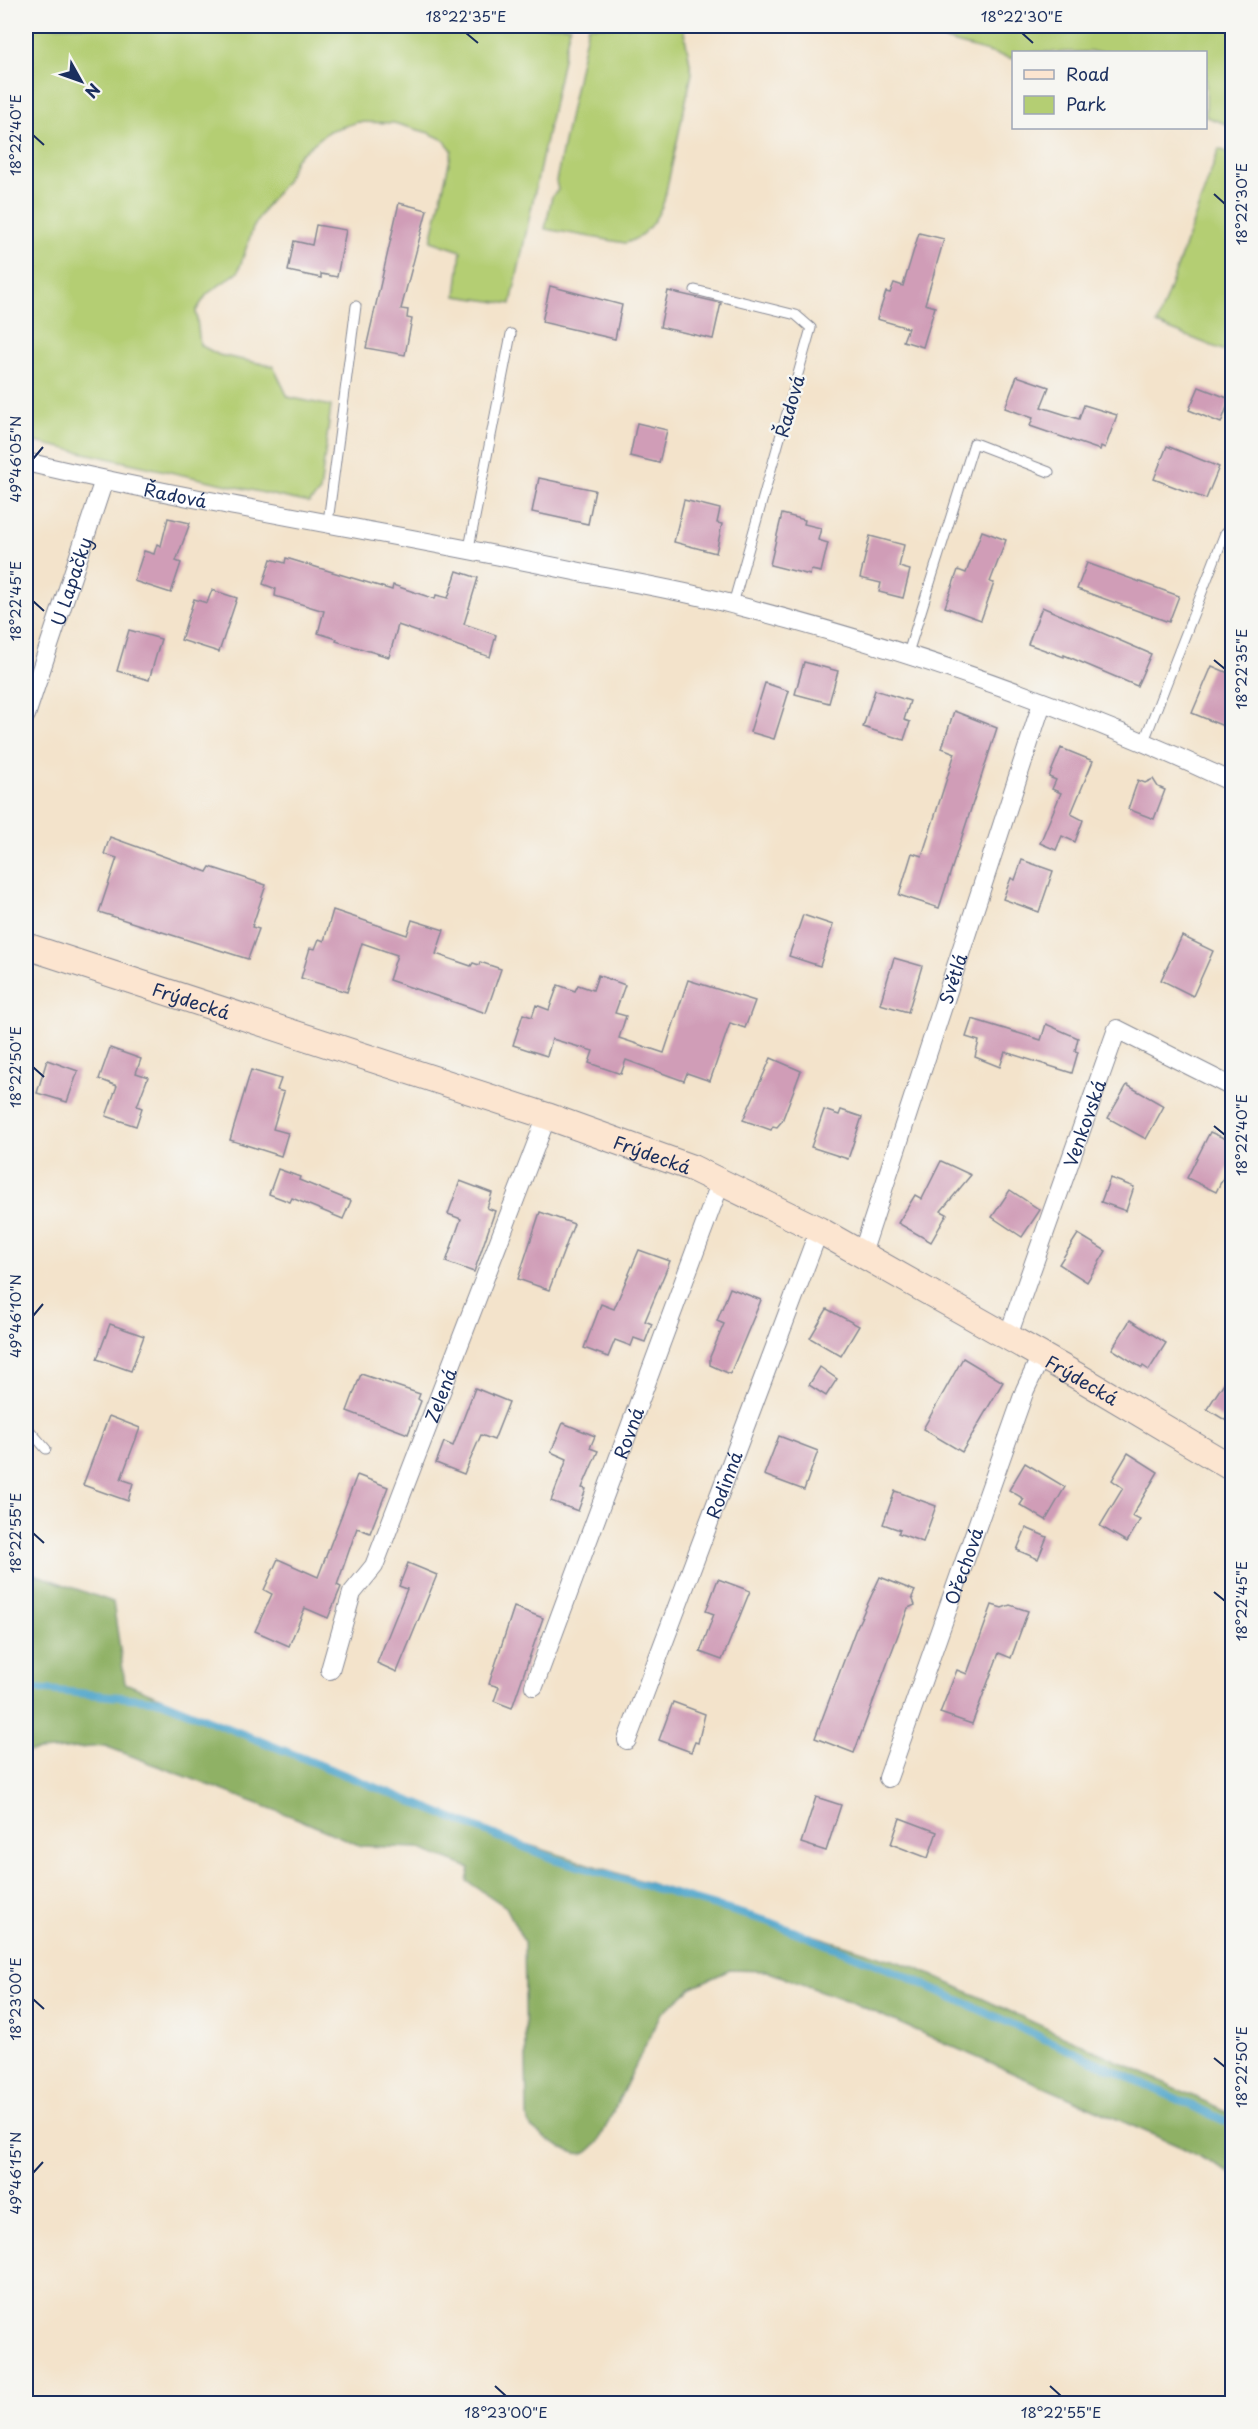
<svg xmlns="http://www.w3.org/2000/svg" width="1258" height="2429" font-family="'Playpen Sans',sans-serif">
	<rect width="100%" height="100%" fill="#f6f6f2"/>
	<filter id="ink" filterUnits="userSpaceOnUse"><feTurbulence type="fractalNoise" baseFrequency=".0167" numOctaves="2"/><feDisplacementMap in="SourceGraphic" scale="12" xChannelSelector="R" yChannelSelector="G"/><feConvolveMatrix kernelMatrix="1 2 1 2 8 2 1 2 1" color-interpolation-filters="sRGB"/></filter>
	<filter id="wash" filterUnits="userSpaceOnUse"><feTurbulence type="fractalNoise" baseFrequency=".008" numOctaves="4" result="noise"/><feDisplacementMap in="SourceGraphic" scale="24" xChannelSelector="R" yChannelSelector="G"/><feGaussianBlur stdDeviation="1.35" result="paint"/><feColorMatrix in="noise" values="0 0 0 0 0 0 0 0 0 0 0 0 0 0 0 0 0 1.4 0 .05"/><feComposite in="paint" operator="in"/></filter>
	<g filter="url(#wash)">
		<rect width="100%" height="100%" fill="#f3e3cb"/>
		<g fill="#b4ce73" stroke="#687e68" stroke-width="1.5">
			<polygon points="26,26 570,26 511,304 456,296 461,251 431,241 452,150 444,140 429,133 394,123 358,122 329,131 296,158 286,181 264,209 253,228 238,272 207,294 196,311 200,345 219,355 273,366 288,397 331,406 320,492 309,503 26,440"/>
			<path d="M588 26H687L684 32 692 73 664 201C658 218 644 239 625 243L545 229 552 196 558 190 556 181Z"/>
			<polygon points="941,26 1219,26 1232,30 1232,126 1206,117 1206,52 1014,52 1013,59 938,38"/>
			<polygon points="1219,149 1232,154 1232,354 1157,324"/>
		</g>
		<path fill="#8fb165" stroke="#557062" stroke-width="1.5" d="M26 1571 113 1602 125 1683 488 1832 914 1967 1232 2114V2174L1183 2148 851 2002 766 1971 730 1970 692 1987 660 2015 598 2143C594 2146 590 2151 586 2153 574 2158 534 2134 528 2122 527 2119 527 2116 527 2113L524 1942 506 1907 467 1881 470 1868 418 1848 361 1846 296 1818 105 1746 26 1752Z"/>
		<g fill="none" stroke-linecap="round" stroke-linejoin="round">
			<polyline stroke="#4da4ca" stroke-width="8" points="26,1688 161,1701 554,1859 770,1922 901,1974 1232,2124"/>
		</g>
		<g id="blocks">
			<g fill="#d09db7">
				<polygon points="399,203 427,210 401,309 408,310 407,318 412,319 405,355 366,348"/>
				<polygon points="316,225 346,230 337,277 321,274 321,278 288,271 294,241 312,245"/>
				<polygon points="919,233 944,239 925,304 935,307 923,347 903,341 908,328 877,319 886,292 890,293 894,283 903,286"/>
				<polygon points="550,286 622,305 615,339 542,322"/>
				<polygon points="668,291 721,303 713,339 660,327"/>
				<polygon points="1017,376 1049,387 1041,407 1079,419 1084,405 1117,415 1105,448 1101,446 1100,450 1030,426 1033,418 1005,408"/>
				<polygon points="1199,387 1230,399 1221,423 1189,410"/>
				<polygon points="637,423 667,430 659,463 630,456"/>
				<polygon points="1167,446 1219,467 1206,499 1154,479"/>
				<polygon points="539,478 595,490 588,524 532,512"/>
				<polygon points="684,500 720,509 717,523 722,524 716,553 674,542"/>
				<polygon points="782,514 805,520 804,524 821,528 818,540 828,543 821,572 811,570 810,575 770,565"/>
				<polygon points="168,518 190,523 176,561 181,563 171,593 134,581 144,551 154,554 157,544 161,546"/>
				<polygon points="982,531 1006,540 990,582 994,583 981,620 945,607 958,570 966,573"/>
				<polygon points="870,536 904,545 899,567 910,570 903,598 879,592 881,583 860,578"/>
				<polygon points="286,558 392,590 393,585 435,599 436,595 448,598 457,571 478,578 464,624 496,635 490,657 398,625 389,657 336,641 337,639 318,633 324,611 275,596 276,589 263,584 271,559 285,563"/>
				<polygon points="1087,563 1179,596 1169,622 1077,589"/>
				<polygon points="212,590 237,598 219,652 181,640 194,599 207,603"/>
				<polygon points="1042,607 1151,654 1137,686 1064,655 1064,657 1028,644"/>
				<polygon points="129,630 161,639 149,680 117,671"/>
				<polygon points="804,662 838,671 829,703 795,694"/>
				<polygon points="1212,666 1233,675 1233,730 1192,713"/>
				<polygon points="765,683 789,691 774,739 750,732"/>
				<polygon points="875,690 910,701 904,720 910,722 904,740 863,727"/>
				<polygon points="954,711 997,728 939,908 899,895 912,853 922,856 955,753 942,748"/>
				<polygon points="1061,748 1093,761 1071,814 1083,820 1075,842 1062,836 1056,850 1040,843 1061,793 1052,789 1056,780 1049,777"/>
				<polygon points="1153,779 1158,787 1165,790 1154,819 1128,809 1138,780 1145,783"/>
				<polygon points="110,837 207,872 210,867 266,885 252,927 259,929 248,959 99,912 117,858 104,854"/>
				<polygon points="1022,860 1053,871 1039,912 1003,899 1011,878 1015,880"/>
				<polygon points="333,910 407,935 412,920 444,930 436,954 471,966 473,963 479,965 480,962 501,969 486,1013 389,980 397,955 362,943 347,992 301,978 310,948 315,949 319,939 324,941"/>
				<polygon points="803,915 833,925 820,966 789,956"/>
				<polygon points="1182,936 1213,951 1193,996 1161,980"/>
				<polygon points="894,958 922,966 908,1012 880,1004"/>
				<polygon points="598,975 625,985 615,1013 626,1016 619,1038 664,1053 688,980 755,1001 745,1028 730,1023 710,1081 687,1073 684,1081 626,1060 621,1074 589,1063 593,1051 552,1039 547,1056 513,1045 523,1014 532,1017 536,1005 549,1010 558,985 575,991 578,985 593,990"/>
				<polygon points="972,1019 1041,1040 1046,1024 1078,1038 1075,1051 1078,1052 1072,1073 1005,1052 1000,1067 975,1057 979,1041 966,1037"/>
				<polygon points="110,1048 141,1059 136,1073 148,1077 137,1106 142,1108 136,1126 106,1116 117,1086 99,1079"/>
				<polygon points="771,1058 801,1071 782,1121 777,1127 773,1126 771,1130 743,1120"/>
				<polygon points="47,1060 78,1071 67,1102 37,1093"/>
				<polygon points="251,1070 281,1079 277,1090 284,1092 273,1129 288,1133 281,1156 230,1140"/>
				<polygon points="1127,1085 1164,1106 1146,1139 1108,1118"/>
				<polygon points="824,1110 839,1115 841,1110 862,1117 848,1159 811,1147"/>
				<polygon points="1210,1132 1233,1142 1233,1158 1216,1192 1187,1178"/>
				<polygon points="941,1161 971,1175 941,1211 947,1214 931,1242 898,1223 915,1195 922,1199"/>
				<polygon points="278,1169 300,1177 299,1180 351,1201 343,1219 292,1198 290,1202 269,1194"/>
				<polygon points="1110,1178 1134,1187 1126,1211 1101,1202"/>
				<polygon points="460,1181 492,1193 487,1208 495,1211 474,1272 446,1262 461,1219 448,1214"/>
				<polygon points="1010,1190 1040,1210 1022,1237 992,1217"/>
				<polygon points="540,1212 574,1224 549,1290 518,1279"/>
				<polygon points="1078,1234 1106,1251 1087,1282 1059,1264"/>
				<polygon points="639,1250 670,1261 645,1321 652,1324 645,1342 634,1338 631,1346 615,1340 608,1357 584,1348 601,1304 614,1309"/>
				<polygon points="730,1288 761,1300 730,1374 710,1365 710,1357 724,1324 717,1321"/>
				<polygon points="827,1309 859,1326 841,1356 810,1338"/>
				<polygon points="1130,1320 1166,1343 1149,1370 1143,1366 1142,1368 1112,1349"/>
				<polygon points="110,1324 144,1336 131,1371 97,1359"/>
				<polygon points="963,1358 1003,1382 962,1452 923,1429"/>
				<polygon points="820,1367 837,1379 826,1396 809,1385"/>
				<polygon points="1233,1369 1233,1425 1207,1409"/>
				<polygon points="361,1374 420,1394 418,1399 421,1401 408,1434 347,1411"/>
				<polygon points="475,1388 509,1402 494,1440 481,1435 464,1474 436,1463 444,1442 453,1446"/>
				<polygon points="109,1416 140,1428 121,1479 133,1483 128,1501 83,1485"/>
				<polygon points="563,1423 595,1436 590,1448 598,1451 582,1488 586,1489 578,1511 551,1501 567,1459 551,1452"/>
				<polygon points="779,1436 818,1451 804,1490 764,1475"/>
				<polygon points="1128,1453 1158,1472 1132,1516 1140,1520 1127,1542 1100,1526 1123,1488 1112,1480"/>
				<polygon points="1025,1463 1065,1487 1046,1520 1020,1505 1024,1499 1009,1490"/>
				<polygon points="357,1475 388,1487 370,1533 357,1528 337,1585 341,1587 328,1618 305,1608 289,1646 255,1631 272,1594 264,1590 278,1559 318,1577"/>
				<polygon points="895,1491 936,1506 923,1542 898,1533 900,1530 883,1524"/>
				<polygon points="1026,1528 1047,1537 1038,1559 1017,1550"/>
				<polygon points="408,1563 437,1575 397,1672 377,1663 407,1589 399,1586"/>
				<polygon points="880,1577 915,1591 912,1597 915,1605 908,1608 854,1753 815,1738 855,1631"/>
				<polygon points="718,1579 750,1591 722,1660 700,1652 714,1614 706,1611"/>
				<polygon points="992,1605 1002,1608 1010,1605 1028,1611 1011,1658 999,1653 972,1724 940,1713 957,1670 967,1674"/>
				<polygon points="514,1607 543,1618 512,1708 494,1701 499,1687 489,1684"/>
				<polygon points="673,1702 705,1714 698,1743 695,1742 691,1752 659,1740"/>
				<polygon points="816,1797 841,1805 826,1851 801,1843"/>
				<polygon points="900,1818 937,1832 928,1858 891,1844"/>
			</g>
		</g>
	</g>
	<g filter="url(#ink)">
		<use href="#blocks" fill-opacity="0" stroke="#878994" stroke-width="1.5"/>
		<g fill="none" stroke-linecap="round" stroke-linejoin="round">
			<defs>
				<g id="service">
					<polyline points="695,290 796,315 811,328 733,604"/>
					<polyline points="328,522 356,306"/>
					<polyline points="469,548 511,334"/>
					<polyline points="908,653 974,443 1049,472"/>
					<polyline points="1144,741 1225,533"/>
					<polyline points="26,1426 46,1449"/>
				</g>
				<g id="minor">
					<path id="s1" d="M26 462C213 506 405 535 594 575 641 584 689 592 735 605 906 649 1073 707 1232 782"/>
					<path id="s2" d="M26 715 104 480"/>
					<path id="s3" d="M862 1254 1042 703"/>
					<path id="s4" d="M1008 1336 1117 1029 1232 1087"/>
					<path id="s5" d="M330 1670 352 1593 374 1566 547 1116"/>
					<path id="s6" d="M534 1686 721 1181"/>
					<path id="s7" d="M627 1740 819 1230"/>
					<path id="s8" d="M888 1778 1025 1390 1041 1356"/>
				</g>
				<g id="secondary">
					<path id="s9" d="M26 946 547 1116 692 1168 819 1230 1079 1377 1232 1468"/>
				</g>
			</defs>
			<use href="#service" stroke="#878994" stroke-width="11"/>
			<use href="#minor" stroke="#878994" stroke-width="20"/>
			<use href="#secondary" stroke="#878994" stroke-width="28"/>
			<use href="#service" stroke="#fff" stroke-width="9"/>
			<use href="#minor" stroke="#fff" stroke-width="18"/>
			<use href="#secondary" stroke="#fce5d0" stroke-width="26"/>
		</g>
	</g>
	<path fill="none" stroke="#1b2f5e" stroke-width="2" d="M466 33 478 43M1022 33 1033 43M33 135 44 145M1214 194 1225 204M33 459 43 447M33 601 44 611M1214 660 1225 669M33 1067 44 1077M1214 1126 1225 1135M33 1316 43 1304M33 1533 44 1543M1214 1592 1225 1601M33 1999 44 2009M1214 2058 1225 2067M33 2173 43 2162M495 2386 506 2396M1050 2386 1061 2396"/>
	<g text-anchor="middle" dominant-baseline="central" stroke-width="5" stroke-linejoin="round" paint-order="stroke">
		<g font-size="18" fill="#1b2f5e" stroke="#f6f6f2">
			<text transform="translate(789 406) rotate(-74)">Řadová</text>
			<text stroke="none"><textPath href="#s1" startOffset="153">Řadová</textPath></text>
			<text stroke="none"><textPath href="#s2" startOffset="141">U Lapačky</textPath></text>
			<text stroke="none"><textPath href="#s3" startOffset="290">Světlá</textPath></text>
			<text stroke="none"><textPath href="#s9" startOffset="174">Frýdecká</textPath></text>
			<text stroke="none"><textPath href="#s4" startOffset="226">Venkovská</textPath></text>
			<text stroke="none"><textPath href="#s9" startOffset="660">Frýdecká</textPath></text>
			<text stroke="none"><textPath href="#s9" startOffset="1146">Frýdecká</textPath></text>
			<text stroke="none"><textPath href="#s5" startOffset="298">Zelená</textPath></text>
			<text stroke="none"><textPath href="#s6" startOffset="270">Rovná</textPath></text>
			<text stroke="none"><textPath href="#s7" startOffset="273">Rodinná</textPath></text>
			<text stroke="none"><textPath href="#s8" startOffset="225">Ořechová</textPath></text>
		</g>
	</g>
	<rect width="1258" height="2429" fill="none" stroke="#f6f6f2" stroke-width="66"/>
	<rect x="1012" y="51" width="195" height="78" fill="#f6f6f2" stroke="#9ea6b7" stroke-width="1.5"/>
	<rect x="1024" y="70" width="30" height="9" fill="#fce5d0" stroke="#9ea6b7" stroke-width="1.5"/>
	<text x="1066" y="81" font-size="18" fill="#1b2f5e">Road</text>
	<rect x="1024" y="96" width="30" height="18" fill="#b4ce73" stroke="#9ea6b7" stroke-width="1.5"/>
	<text x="1066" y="111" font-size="18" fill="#1b2f5e">Park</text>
	<g transform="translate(81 81) rotate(130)" stroke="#f6f6f2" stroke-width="4.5" paint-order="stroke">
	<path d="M0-4.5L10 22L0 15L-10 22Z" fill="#1b2f5e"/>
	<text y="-9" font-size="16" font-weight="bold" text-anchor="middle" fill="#1b2f5e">N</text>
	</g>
	<rect x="33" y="33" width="1192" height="2363" fill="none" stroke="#1b2f5e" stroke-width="2"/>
	<g font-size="15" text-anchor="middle" fill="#1b2f5e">
		<text x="466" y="22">18°22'35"E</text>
		<text x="1022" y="22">18°22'30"E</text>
		<text transform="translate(16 135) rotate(-90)" y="5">18°22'40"E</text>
		<text transform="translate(1242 204) rotate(-90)" y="5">18°22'30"E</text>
		<text transform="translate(16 459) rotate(-90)" y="5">49°46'05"N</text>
		<text transform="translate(16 601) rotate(-90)" y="5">18°22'45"E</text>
		<text transform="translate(1242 669) rotate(-90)" y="5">18°22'35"E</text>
		<text transform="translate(16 1067) rotate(-90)" y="5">18°22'50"E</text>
		<text transform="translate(1242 1135) rotate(-90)" y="5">18°22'40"E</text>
		<text transform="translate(16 1316) rotate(-90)" y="5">49°46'10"N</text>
		<text transform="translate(16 1533) rotate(-90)" y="5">18°22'55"E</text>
		<text transform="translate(1242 1601) rotate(-90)" y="5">18°22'45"E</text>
		<text transform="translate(16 1999) rotate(-90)" y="5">18°23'00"E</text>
		<text transform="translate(1242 2067) rotate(-90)" y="5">18°22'50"E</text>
		<text transform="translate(16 2173) rotate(-90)" y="5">49°46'15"N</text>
		<text x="506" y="2418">18°23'00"E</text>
		<text x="1061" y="2418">18°22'55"E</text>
	</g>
</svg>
